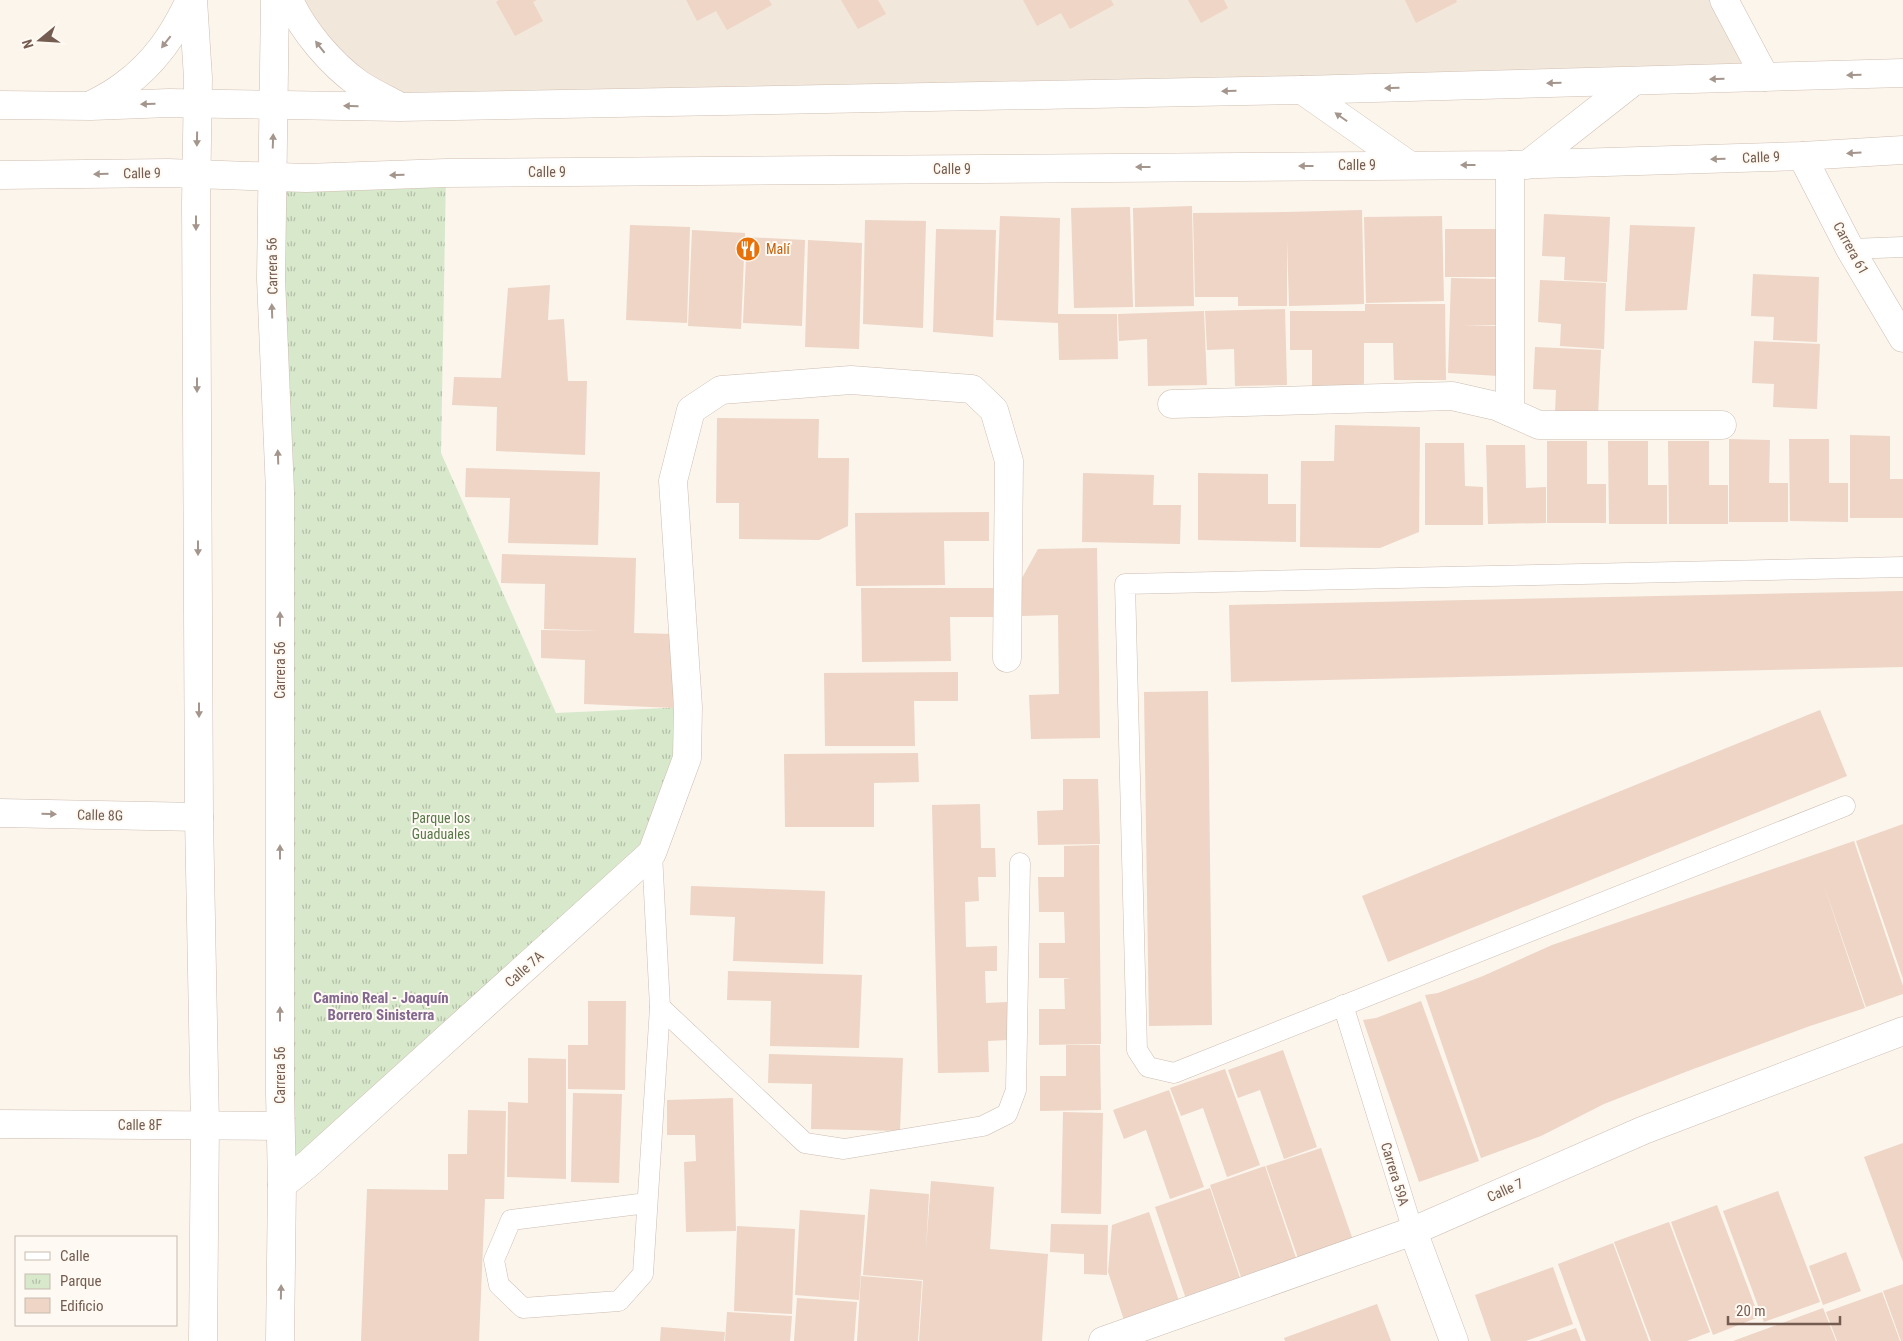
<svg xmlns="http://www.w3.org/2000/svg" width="1903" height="1341" font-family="'Roboto Condensed',sans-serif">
	<defs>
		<pattern id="park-tufts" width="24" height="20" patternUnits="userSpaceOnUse" patternTransform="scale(1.25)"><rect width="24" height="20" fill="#d7e8cb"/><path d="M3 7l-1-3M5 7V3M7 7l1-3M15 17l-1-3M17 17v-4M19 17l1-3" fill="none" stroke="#b3bfa7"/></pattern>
	</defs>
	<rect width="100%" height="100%" fill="#fbf5ec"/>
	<polygon fill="#f2e7db" points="289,0 1724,0 1765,77 400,107 358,83"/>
	<polygon fill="url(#park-tufts)" points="446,173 441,453 556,713 688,707 652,853 282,1185 272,176"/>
	<g fill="#eed5c6">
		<polygon points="499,0 537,0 533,2 543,21 515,36 496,2"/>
		<polygon points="686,0 769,0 772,5 727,30 716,11 697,21"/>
		<polygon points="841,0 878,0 886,14 858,29"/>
		<polygon points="1023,0 1111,0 1114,5 1070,29 1061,13 1037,26"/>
		<polygon points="1188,0 1224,0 1228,8 1201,23"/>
		<polygon points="1405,0 1456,0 1457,2 1416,23"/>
		<polygon points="1192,206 1194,306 1135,307 1133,208"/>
		<polygon points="1130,207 1133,307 1074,308 1071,208"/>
		<polygon points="1362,210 1364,304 1289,306 1287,239 1287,306 1238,306 1238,297 1195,297 1193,213 1286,212"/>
		<polygon points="1544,214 1610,217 1607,282 1564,280 1565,257 1542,256"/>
		<polygon points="1000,216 1060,218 1058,314 1117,314 1118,359 1059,360 1058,323 996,320"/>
		<polygon points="1442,216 1444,301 1366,303 1364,217"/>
		<polygon points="865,220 926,221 923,328 863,324"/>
		<polygon points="630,225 690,227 687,323 626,320"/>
		<polygon points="1630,225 1695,227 1687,310 1625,311"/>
		<polygon points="936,229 996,230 993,337 933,332"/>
		<rect x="1445" y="229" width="53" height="48"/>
		<polygon points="692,230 745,233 741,329 688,326"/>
		<polygon points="747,237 805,240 802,326 743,323"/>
		<polygon points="808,240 862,243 859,349 805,347"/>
		<polygon points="1753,274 1819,277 1817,342 1773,340 1774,317 1751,316"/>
		<polygon points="1451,278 1498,279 1497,325 1462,325 1500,326 1499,376 1448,373"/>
		<polygon points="1540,280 1606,283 1604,349 1560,346 1561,324 1538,322"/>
		<polygon points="550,285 548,320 564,319 568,381 587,381 585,455 496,451 497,407 452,405 454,377 501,378 508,288"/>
		<polygon points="1365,304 1445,304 1446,380 1394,380 1393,343 1364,343 1364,387 1312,387 1312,350 1290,350 1290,311 1365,311"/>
		<polygon points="1285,309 1287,385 1235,386 1234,349 1207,350 1205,311"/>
		<polygon points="1204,311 1207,385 1148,386 1147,339 1119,341 1118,314"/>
		<polygon points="1754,341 1820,344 1817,409 1773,407 1774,384 1752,383"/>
		<polygon points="1535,347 1601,350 1598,415 1555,413 1556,390 1533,389"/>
		<polygon points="717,418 819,419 818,458 849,458 848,526 819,540 739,539 739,503 716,503"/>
		<polygon points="1335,425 1420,427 1419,532 1380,548 1300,547 1301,461 1334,461"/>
		<polygon points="1850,435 1890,436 1890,479 1903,479 1903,518 1850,518"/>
		<polygon points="1729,439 1770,440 1769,483 1788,483 1788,522 1729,522"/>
		<polygon points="1789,439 1829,439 1829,483 1848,483 1848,522 1790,521"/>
		<polygon points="1547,441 1587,441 1587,484 1606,484 1606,523 1547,523"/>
		<polygon points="1608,441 1648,441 1648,485 1667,485 1667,524 1609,524"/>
		<polygon points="1668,441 1709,441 1709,485 1728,485 1728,524 1669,524"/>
		<polygon points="1425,443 1464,443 1465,486 1483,487 1483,525 1425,525"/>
		<polygon points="1486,445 1525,445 1526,488 1546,487 1546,523 1488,524"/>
		<polygon points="466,468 600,472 598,545 508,543 510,498 465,497"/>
		<polygon points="1083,473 1154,475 1153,505 1181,505 1180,544 1082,542"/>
		<polygon points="1198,473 1268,474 1268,504 1296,504 1296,542 1198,540"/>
		<polygon points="989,512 989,541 944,541 945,585 856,586 855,513"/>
		<polygon points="1097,548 1100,738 1031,739 1029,695 1059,694 1058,615 1022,616 1022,578 1038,549"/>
		<polygon points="502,554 636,558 634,633 675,634 673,708 584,704 585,660 541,658 541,630 601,631 544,629 545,584 501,583"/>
		<polygon points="861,588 995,588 995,617 950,617 951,661 862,662"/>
		<polygon points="1903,591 1903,667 1231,682 1229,605"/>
		<polygon points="958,672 958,701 914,701 915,746 825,746 824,673"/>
		<polygon points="1208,691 1212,1025 1149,1026 1144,692"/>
		<polygon points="1820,710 1847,776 1388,962 1362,896"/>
		<polygon points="918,753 919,782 874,783 874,827 785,827 784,754"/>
		<polygon points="1063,779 1098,779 1100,844 1038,845 1037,811 1063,810"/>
		<polygon points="980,804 981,848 995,848 996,877 978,877 979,901 965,902 966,947 997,946 997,971 985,971 986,1003 1007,1002 1008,1040 988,1041 989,1072 938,1073 932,805"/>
		<polygon points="1903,824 1903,979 1856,841"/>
		<polygon points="1854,841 1903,986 1903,994 1866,1007 1822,880 1865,1008 1810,1026 1688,1071 1604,1104 1541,1136 1481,1158 1425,995 1438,993 1483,976 1552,945"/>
		<polygon points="1099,845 1101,1044 1039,1045 1039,1009 1065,1009 1064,979 1071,978 1039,978 1039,943 1065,943 1064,912 1039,912 1038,877 1064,877 1064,846"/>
		<polygon points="691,886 825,891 823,964 733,961 735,917 690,915"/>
		<polygon points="728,971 862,975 859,1048 770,1046 771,1001 727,1000"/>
		<polygon points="588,1001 626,1001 625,1090 568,1089 568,1045 588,1045"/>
		<polygon points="1421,1001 1479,1161 1419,1182 1363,1020 1376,1018"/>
		<polygon points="1066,1045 1100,1045 1101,1110 1040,1111 1040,1076 1066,1076"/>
		<polygon points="1283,1050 1317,1147 1284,1159 1260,1090 1238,1098 1228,1070"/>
		<polygon points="769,1054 903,1058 900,1131 811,1129 812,1084 768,1083"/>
		<polygon points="528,1058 566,1059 566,1179 507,1177 508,1102 528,1103"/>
		<polygon points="1225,1069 1260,1165 1227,1177 1203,1108 1181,1116 1170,1088"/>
		<polygon points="1169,1090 1204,1187 1170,1199 1146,1130 1124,1139 1113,1110"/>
		<polygon points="573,1093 622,1094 619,1183 571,1182"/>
		<polygon points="733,1098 736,1231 686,1232 684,1162 696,1161 695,1135 667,1135 667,1100"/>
		<polygon points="468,1110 506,1111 504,1199 485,1199 479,1341 361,1341 367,1189 448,1190 448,1154 467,1154"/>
		<polygon points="1063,1112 1103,1113 1101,1214 1061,1213"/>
		<polygon points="1903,1143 1903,1262 1864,1157"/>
		<polygon points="1321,1148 1354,1243 1299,1261 1266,1166"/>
		<polygon points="1265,1166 1297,1261 1242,1280 1210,1185"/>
		<polygon points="931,1181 994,1187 990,1249 1048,1254 1042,1341 919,1341 923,1280 863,1275 870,1189 929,1194 926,1249"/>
		<polygon points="1210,1188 1242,1284 1187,1302 1155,1207"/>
		<polygon points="1778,1191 1820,1302 1764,1322 1723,1211"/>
		<polygon points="1717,1205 1759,1317 1713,1335 1671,1222"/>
		<polygon points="800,1210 865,1215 859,1300 795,1295"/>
		<polygon points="1149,1212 1181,1307 1126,1326 1108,1272 1112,1225"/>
		<polygon points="1669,1222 1710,1332 1687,1341 1651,1341 1614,1242"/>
		<polygon points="1051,1224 1108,1225 1107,1275 1084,1274 1084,1254 1050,1252"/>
		<polygon points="737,1226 795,1229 792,1314 734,1311"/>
		<polygon points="1613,1243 1649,1341 1586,1341 1558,1264"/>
		<polygon points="1846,1252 1861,1291 1823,1305 1809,1266"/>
		<polygon points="1553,1267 1573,1324 1526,1341 1491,1341 1475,1295"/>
		<polygon points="861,1276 922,1281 918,1341 857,1341"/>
		<polygon points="1903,1284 1903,1341 1901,1341 1883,1291"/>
		<polygon points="1882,1292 1900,1341 1837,1341 1826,1312"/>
		<polygon points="797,1298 857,1302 854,1341 794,1341"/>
		<polygon points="1377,1304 1391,1341 1285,1341 1284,1338"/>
		<polygon points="1823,1308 1836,1341 1733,1341"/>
		<polygon points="727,1312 792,1316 790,1341 725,1341"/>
		<polygon points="661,1327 725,1332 724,1341 660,1341"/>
		<polygon points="1576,1328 1581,1341 1539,1341"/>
	</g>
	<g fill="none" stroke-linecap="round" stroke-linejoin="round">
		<defs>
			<g id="service">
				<polyline points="1850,249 1903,247"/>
				<polyline points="1845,806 1174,1073 1148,1067 1137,1050 1125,584 1903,567"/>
				<polyline points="1343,1005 1413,1231"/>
				<polyline points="660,1007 805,1143 844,1149 983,1126 1007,1114 1016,1090 1020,863"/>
				<polyline points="647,1203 511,1220 494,1260 499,1285 523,1308 619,1301 643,1274 660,1007 652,853"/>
			</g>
			<g id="minor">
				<polyline points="1724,0 1765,77"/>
				<polyline points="1802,156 1850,249 1903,338"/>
				<polyline points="1172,404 1452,396 1496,406 1539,425 1722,425"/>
				<polyline points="1510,412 1510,165"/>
				<polyline points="0,813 199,817"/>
				<polyline points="0,1124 280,1126"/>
				<polyline points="282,1185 308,1164 652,853 687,758 688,707 673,481 691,410 721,390 851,380 972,389 994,410 1009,461 1007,658"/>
				<polyline points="1413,1231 1454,1341"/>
				<polyline points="1103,1341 1413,1231 1644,1130 1903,1031"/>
			</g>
			<g id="tertiary">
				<polyline points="193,0 198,78 196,204 199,817 205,1125 203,1341"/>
				<polyline points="275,0 271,279 280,492 280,1093 282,1185 280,1341"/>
			</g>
			<g id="secondary">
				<path d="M289 0C303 31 331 64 359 84 371 92 384 98 397 105"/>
				<polyline points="1302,90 1409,165"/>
				<path d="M93 104C103 99 114 93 123 86 155 63 174 34 190 0"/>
				<polyline points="0,105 91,106 169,103 400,107 1302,90 1903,73"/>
				<polyline points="1527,165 1634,81"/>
				<polyline points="0,175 168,173 306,178 446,173 1510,165 1802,156 1903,150"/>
			</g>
		</defs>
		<use href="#service" stroke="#cdbdb2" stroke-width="21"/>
		<use href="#minor" stroke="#cdbdb2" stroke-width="29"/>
		<use href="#tertiary" stroke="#cdbdb2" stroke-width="29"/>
		<use href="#secondary" stroke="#d1bfb2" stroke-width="29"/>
		<use href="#service" stroke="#fff" stroke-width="20"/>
		<use href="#minor" stroke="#fff" stroke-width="28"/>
		<use href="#tertiary" stroke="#fff" stroke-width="28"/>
		<use href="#secondary" stroke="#fff" stroke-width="28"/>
	</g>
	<defs><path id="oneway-solid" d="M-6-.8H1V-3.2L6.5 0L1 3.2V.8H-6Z" transform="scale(1.25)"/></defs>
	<g fill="#a5968d">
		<use href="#oneway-solid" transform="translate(166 42) rotate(128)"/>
		<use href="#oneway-solid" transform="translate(320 47) rotate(-128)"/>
		<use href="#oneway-solid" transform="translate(1854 75) rotate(178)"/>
		<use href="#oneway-solid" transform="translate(1717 79) rotate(178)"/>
		<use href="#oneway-solid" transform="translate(1554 83) rotate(179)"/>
		<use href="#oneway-solid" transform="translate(1392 88) rotate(179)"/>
		<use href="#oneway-solid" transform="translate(1229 91) rotate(179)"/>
		<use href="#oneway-solid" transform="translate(148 104) rotate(178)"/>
		<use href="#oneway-solid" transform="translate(351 106) rotate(-179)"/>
		<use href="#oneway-solid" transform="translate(1341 117) rotate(-145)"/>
		<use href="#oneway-solid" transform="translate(197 139) rotate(91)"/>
		<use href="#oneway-solid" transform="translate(273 141) rotate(-88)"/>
		<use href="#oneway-solid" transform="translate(1854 153) rotate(177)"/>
		<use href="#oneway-solid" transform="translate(1718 159) rotate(178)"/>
		<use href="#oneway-solid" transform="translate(1468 165) rotate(-180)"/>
		<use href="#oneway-solid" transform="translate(1306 166) rotate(180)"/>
		<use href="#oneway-solid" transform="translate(1143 167) rotate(180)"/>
		<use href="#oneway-solid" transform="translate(101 174) rotate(179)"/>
		<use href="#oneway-solid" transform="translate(397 175) rotate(178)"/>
		<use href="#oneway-solid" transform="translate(196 223) rotate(90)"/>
		<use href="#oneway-solid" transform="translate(272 311) rotate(-92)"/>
		<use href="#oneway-solid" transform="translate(197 385) rotate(90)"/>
		<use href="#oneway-solid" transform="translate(278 457) rotate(-92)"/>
		<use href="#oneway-solid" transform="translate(198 548) rotate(90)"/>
		<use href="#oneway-solid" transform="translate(280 619) rotate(-90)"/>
		<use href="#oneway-solid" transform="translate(199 710) rotate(90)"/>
		<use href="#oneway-solid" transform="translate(49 814) rotate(1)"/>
		<use href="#oneway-solid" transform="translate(280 852) rotate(-90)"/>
		<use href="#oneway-solid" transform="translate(280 1014) rotate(-90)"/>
		<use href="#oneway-solid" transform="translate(281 1292) rotate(-89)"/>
	</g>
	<defs>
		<symbol id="restaurant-disc" viewBox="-11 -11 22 22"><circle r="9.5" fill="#e8710a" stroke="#fef9f2"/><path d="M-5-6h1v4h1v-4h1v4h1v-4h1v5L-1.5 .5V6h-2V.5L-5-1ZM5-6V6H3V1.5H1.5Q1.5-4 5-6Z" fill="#fff"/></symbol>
	</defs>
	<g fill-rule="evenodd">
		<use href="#restaurant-disc" x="734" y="235" width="28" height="28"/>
	</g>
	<g text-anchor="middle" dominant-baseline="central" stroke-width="4" stroke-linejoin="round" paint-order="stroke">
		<g font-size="14" fill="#745d50" stroke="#fef9f2">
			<text transform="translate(1761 157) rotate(-2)">Calle 9</text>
			<text x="1357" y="165">Calle 9</text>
			<text x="952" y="169">Calle 9</text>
			<text x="547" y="172">Calle 9</text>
			<text transform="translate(142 173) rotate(-1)">Calle 9</text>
			<text transform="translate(1851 248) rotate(61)">Carrera 61</text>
			<text transform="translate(272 266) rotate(-91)">Carrera 56</text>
			<text transform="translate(280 670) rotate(-90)">Carrera 56</text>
			<text transform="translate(100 815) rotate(1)">Calle 8G</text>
			<text transform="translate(524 969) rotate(-42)">Calle 7A</text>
			<text transform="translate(280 1075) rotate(-90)">Carrera 56</text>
			<text x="140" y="1125">Calle 8F</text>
			<text transform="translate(1395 1174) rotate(73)">Carrera 59A</text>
			<text transform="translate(1505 1190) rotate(-24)">Calle 7</text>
		</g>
		<g font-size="14" fill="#c56008" stroke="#fef9f2" text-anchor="start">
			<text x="766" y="249">Malí</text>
		</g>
		<g font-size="14" fill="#58784a" stroke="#fef9f2">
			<text x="441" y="818">Parque los<tspan x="441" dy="16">Guaduales</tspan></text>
		</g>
		<g font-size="15" font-weight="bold" fill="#82688f" stroke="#fef9f2">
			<text x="381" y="998">Camino Real - Joaquín<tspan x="381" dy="17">Borrero Sinisterra</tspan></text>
		</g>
	</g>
	<rect x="15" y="1236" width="162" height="90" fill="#fef9f2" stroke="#c7bbb1"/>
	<rect x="25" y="1252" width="25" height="8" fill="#ffffff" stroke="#c7bbb1"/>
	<text x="60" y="1261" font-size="15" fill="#745d50">Calle</text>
	<rect x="25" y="1274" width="25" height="15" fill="url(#park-tufts)" stroke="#c7bbb1"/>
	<text x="60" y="1286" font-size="15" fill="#745d50">Parque</text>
	<rect x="25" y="1298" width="25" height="15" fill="#eed5c6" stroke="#c7bbb1"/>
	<text x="60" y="1311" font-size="15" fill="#745d50">Edificio</text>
	<g transform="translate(40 40) rotate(252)" stroke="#fef9f2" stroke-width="4" paint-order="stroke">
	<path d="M0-4L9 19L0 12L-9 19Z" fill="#745d50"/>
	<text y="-8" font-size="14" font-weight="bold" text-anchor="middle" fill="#745d50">N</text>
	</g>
	<path d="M1728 1316v8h112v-8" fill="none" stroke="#745d50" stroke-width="2.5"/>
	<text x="1736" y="1316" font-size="15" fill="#745d50" stroke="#fef9f2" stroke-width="4" paint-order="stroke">20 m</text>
</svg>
